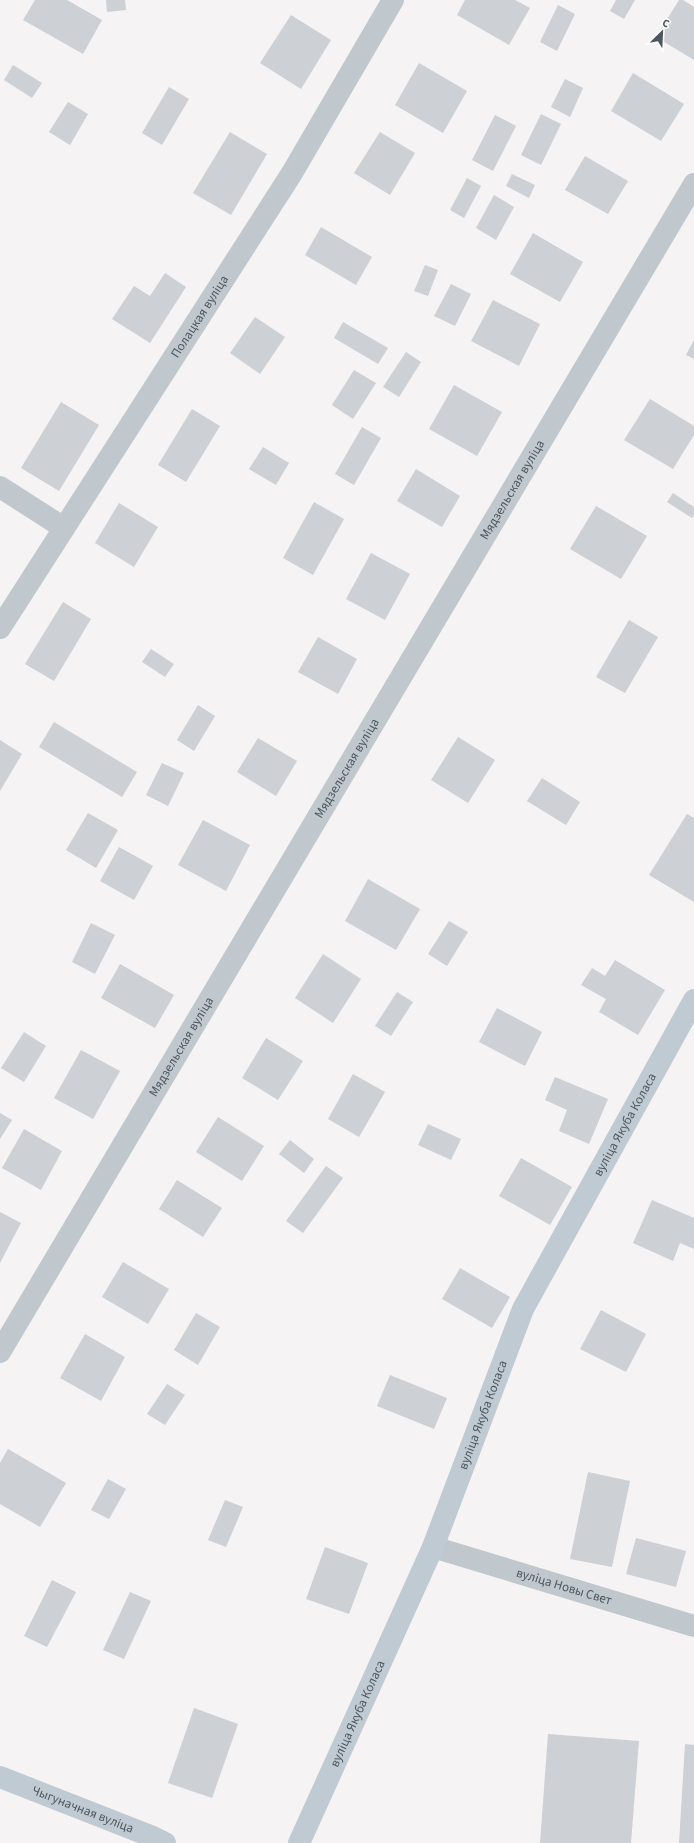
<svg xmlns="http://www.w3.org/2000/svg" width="694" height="1843" font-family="'Source Sans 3',sans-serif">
	<rect width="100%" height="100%" fill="#f5f3f3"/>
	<g fill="#cdd0d4">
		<polygon points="35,0 67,0 102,20 83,54 23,20"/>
		<polygon points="106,0 125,0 126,10 107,12"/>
		<polygon points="465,0 515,0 530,8 509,45 457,15"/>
		<polygon points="616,0 635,0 624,19 610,11"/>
		<polygon points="679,0 683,0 694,7 694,60 656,37"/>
		<polygon points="558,5 575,14 557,51 540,42"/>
		<polygon points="291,15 331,40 301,89 260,63"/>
		<polygon points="419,63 467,91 443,133 395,105"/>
		<polygon points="13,65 42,83 32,98 4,80"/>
		<polygon points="633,73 684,104 661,141 611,111"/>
		<polygon points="565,79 583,88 570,117 551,107"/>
		<polygon points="169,87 189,99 162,145 142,133"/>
		<polygon points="68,102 88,114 70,145 49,132"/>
		<polygon points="541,114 561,124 541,165 521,155"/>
		<polygon points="495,115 516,126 493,171 472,160"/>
		<polygon points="230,132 267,154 231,215 193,193"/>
		<polygon points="380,132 415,153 390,195 354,173"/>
		<polygon points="585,156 628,181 608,214 565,190"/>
		<polygon points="512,174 535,185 529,198 506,186"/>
		<polygon points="467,178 481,186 464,218 450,210"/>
		<polygon points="494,195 514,207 496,240 476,228"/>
		<polygon points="321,227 372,257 356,285 305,255"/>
		<polygon points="533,233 583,262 560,302 510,274"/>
		<polygon points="425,265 438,270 428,296 414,291"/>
		<polygon points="165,273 186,287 150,343 112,319 134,286 150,296"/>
		<polygon points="451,284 471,294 455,326 434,316"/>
		<polygon points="493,300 540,324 519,366 471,341"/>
		<polygon points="255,317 285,337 260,374 230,353"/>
		<polygon points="343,322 388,348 378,364 334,338"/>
		<polygon points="694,340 694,359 686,355"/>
		<polygon points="406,352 421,362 399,397 383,387"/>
		<polygon points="354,370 376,383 353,419 332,405"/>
		<polygon points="454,385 502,412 477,456 429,429"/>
		<polygon points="650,399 694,426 694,435 673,469 624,440"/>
		<polygon points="61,402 99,425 59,491 21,468"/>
		<polygon points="192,409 220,426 186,482 158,465"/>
		<polygon points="362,427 381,438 354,485 335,474"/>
		<polygon points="263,447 289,463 276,485 249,469"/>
		<polygon points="416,469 460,496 442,527 397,501"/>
		<polygon points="673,493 694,507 694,515 692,518 667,502"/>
		<polygon points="314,502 344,519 313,575 283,558"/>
		<polygon points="119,503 158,527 134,567 95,543"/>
		<polygon points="596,506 647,536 621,579 570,549"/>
		<polygon points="371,553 410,574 385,620 346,599"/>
		<polygon points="63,602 91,619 54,681 25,664"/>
		<polygon points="629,620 658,637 625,693 596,677"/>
		<polygon points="318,637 357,659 338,694 298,672"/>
		<polygon points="151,649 174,664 165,677 142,662"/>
		<polygon points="198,705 215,716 194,751 177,740"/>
		<polygon points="54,722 137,772 122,797 39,747"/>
		<polygon points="458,737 495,760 468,803 431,780"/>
		<polygon points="258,738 297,761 276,796 237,772"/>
		<polygon points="0,740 22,754 0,791"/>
		<polygon points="162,763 184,773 168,806 146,795"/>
		<polygon points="542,778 580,802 566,825 527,801"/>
		<polygon points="88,813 118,830 96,868 66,850"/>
		<polygon points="687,814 694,818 694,902 649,875"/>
		<polygon points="203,820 250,845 226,891 178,865"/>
		<polygon points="119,847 153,866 134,900 100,881"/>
		<polygon points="368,879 420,909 396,950 345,921"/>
		<polygon points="449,921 468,932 447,966 428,954"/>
		<polygon points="91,923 115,935 95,974 72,962"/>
		<polygon points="323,954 361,979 333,1023 295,998"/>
		<polygon points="615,960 665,990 638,1035 599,1012 606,999 581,985 592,968 605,976"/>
		<polygon points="120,964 174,995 155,1028 101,998"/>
		<polygon points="397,992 413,1002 391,1036 375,1026"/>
		<polygon points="497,1008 542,1032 525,1066 479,1042"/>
		<polygon points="24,1032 46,1046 24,1082 1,1068"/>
		<polygon points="266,1038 303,1061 278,1100 242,1078"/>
		<polygon points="81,1050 120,1071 93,1119 54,1098"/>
		<polygon points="353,1074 385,1092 359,1137 328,1119"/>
		<polygon points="555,1077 608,1099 589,1144 559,1131 567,1110 545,1100"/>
		<polygon points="0,1113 12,1120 0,1139"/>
		<polygon points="218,1117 264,1146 242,1181 196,1152"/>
		<polygon points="428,1124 461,1139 451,1160 418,1145"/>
		<polygon points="24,1129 62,1151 41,1190 2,1168"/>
		<polygon points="290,1140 314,1159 304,1173 279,1154"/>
		<polygon points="521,1158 572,1187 550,1225 499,1196"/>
		<polygon points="326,1166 343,1178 303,1233 286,1221"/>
		<polygon points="177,1180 222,1208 203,1237 159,1209"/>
		<polygon points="652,1200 694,1218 694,1249 680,1243 673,1261 633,1243"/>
		<polygon points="0,1212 21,1223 0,1263"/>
		<polygon points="123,1262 169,1289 148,1324 102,1297"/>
		<polygon points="460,1268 510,1297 492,1328 442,1299"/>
		<polygon points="601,1310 646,1334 626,1372 580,1349"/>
		<polygon points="196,1313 220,1327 198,1365 174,1350"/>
		<polygon points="85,1334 125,1357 101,1401 60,1378"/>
		<polygon points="390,1375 447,1398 434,1429 377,1406"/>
		<polygon points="167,1384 185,1395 165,1425 147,1414"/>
		<polygon points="8,1449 66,1483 40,1527 0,1504 0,1463"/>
		<polygon points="588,1472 630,1481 612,1567 570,1559"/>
		<polygon points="108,1479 126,1489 109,1519 91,1510"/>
		<polygon points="225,1500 243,1507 226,1547 208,1540"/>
		<polygon points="636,1538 686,1551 676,1587 626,1574"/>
		<polygon points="325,1547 368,1563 349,1614 306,1599"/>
		<polygon points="52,1580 76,1592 47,1647 24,1636"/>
		<polygon points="130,1592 151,1601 124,1659 103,1650"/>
		<polygon points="194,1708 238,1724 212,1798 168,1783"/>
		<polygon points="548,1734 639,1741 631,1843 540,1843"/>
		<polygon points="685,1744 694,1745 694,1843 679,1843"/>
	</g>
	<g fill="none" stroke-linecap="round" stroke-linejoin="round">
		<g stroke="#c0c8ce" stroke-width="22">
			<polyline points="0,487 64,528"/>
			<path id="s1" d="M0 628 292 173 393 0"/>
			<path id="s2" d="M0 1352 694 184"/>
			<path id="s3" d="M433 1547 694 1626"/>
		</g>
		<g stroke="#c0cad2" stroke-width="22">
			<path id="s4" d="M0 1777 153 1837 165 1843"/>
			<path id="s5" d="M299 1843 433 1547 523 1309 694 1000"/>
		</g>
	</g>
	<g text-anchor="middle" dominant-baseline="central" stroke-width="3" stroke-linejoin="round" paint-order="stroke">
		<g font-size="13" fill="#4c575f" stroke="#fff">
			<text stroke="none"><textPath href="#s1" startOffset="370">Полацкая вуліца</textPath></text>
			<text stroke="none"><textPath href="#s2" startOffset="1003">Мядзельская вуліца</textPath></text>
			<text stroke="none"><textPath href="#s2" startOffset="679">Мядзельская вуліца</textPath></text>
			<text stroke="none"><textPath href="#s2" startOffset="355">Мядзельская вуліца</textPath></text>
			<text stroke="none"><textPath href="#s5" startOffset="790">вуліца Якуба Коласа</textPath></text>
			<text stroke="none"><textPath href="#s5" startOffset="466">вуліца Якуба Коласа</textPath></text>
			<text stroke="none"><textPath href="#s3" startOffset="137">вуліца Новы Свет</textPath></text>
			<text stroke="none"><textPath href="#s5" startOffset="142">вуліца Якуба Коласа</textPath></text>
			<text stroke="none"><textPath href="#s4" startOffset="89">Чыгуначная вуліца</textPath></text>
		</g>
	</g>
	<g transform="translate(662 32) rotate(24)" stroke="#ffffff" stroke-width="3" paint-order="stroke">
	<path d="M0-3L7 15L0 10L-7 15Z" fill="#4c575f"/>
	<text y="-6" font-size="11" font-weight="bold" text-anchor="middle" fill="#4c575f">С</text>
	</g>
</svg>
